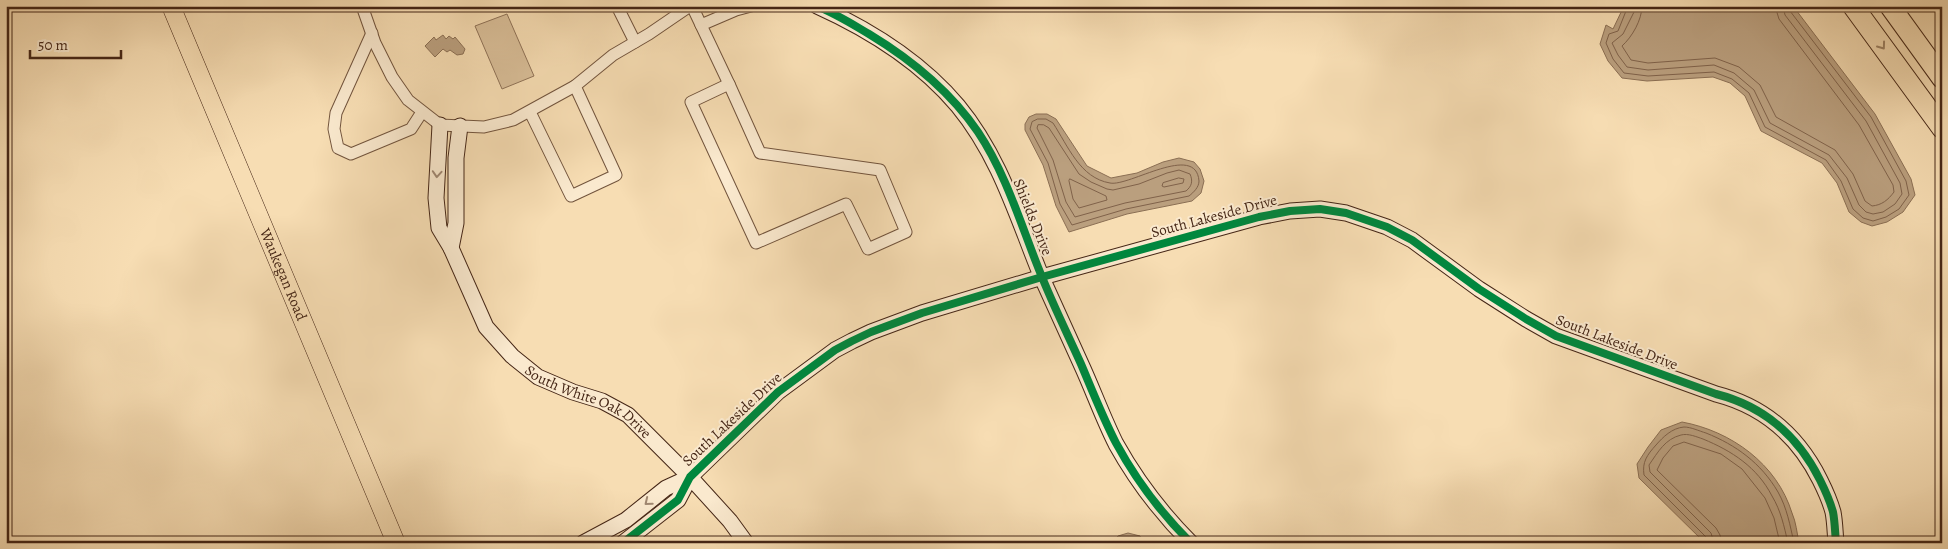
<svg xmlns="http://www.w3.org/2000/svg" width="1948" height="549" font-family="Alegreya,serif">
	<rect width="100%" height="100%" fill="#f7ddb3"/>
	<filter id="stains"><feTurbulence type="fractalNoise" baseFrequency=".004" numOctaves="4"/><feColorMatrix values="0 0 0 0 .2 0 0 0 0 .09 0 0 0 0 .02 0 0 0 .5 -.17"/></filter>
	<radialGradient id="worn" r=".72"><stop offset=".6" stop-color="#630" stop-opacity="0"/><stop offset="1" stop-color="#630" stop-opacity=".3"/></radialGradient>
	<polygon fill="#d9be98" stroke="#8f7257" points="507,14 534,76 502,89 475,26"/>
	<g fill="#ba9f7e" stroke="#8b6f54">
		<polygon points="1624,6 1793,6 1875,114 1911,179 1915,195 1903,212 1887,222 1872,226 1861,222 1849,212 1837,183 1822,163 1761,131 1745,96 1730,83 1713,77 1647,81 1622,78 1608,61 1600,44 1606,25 1613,29"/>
		<polygon points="443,35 446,39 449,36 453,39 455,37 465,49 463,54 457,55 450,50 447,52 443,49 435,57 425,46 434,37 436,40"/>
		<polygon points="1036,114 1047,114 1056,119 1087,166 1111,178 1137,173 1163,162 1179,158 1194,162 1200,169 1204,181 1201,193 1192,201 1127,214 1069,232 1056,206 1043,165 1025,130 1025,124 1029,117"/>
		<path d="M1682 422C1731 431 1777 464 1792 513 1796 522 1797 533 1799 543H1705L1639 478 1637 464 1648 447 1661 430Z"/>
		<polygon points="1128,533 1140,536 1143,543 1111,543 1118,536"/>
	</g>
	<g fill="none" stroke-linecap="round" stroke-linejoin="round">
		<g stroke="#80624a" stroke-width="1">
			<polyline points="1628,6 1618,31 1609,34 1606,43 1613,59 1624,73 1648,76 1714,72 1732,79 1749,93 1765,127 1826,160 1841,181 1853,209 1863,218 1873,221 1886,217 1899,209 1909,195 1906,181 1871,117 1790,11 1789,6"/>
			<polyline points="1635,6 1634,12 1623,34 1612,43 1618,55 1627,67 1648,70 1714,65 1734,73 1754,90 1770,123 1829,155 1847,178 1859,205 1866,212 1873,214 1883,212 1895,204 1902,194 1900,183 1866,121 1785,15 1783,6"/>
			<path d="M1642 6C1642 20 1632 37 1622 46L1631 60 1648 63 1715 58 1739 67 1760 85 1776 117 1835 150 1853 174 1865 201 1872 206C1882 205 1888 200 1894 192L1893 185 1859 125 1779 19 1775 6"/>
			<path d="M1038 119H1046L1053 123C1068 146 1080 178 1110 183 1129 187 1196 142 1199 181 1199 187 1194 192 1189 196L1126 209 1072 225 1060 204 1048 163 1030 129 1032 122Z"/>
			<path d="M1044 125 1049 128 1079 174 1091 182 1107 189 1113 190 1139 184 1167 173 1179 170 1190 174C1193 181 1192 186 1186 191L1125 203 1075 217 1066 202 1053 160 1037 128 1038 125Z"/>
			<polygon points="1179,178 1184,179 1183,183 1164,187 1162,186 1163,183"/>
			<polygon points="1070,179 1106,196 1107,200 1079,208 1073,199 1069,181"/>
			<path d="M1708 543 1706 537 1644 475C1642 462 1647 455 1656 445 1663 437 1672 428 1684 427 1691 427 1699 431 1706 433 1736 445 1761 463 1778 492 1787 508 1790 525 1794 543"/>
			<path d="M1714 543 1711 533 1650 472 1649 465C1658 452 1665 439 1681 435 1688 433 1697 437 1703 439 1732 451 1757 467 1772 496 1781 511 1784 526 1788 543"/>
			<polyline points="1722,543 1720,535 1716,528 1657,470 1663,458 1673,446 1684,442 1721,454 1742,469 1765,498 1774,518 1780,543"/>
		</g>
		<defs>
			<g id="street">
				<polyline points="362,6 375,43 392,77 408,100 440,125 484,127 513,120 575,86 613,55 649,34 690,6"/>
				<polyline points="617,6 635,42"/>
				<polyline points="692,6 729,84"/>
				<polyline points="701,25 736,10 751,6"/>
				<polyline points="372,33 336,113 334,129 338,148 351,154 411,129 422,112"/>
				<polygon points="729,84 760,153 880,170 906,232 868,249 846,204 756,243 691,102"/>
				<polyline points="530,112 571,196 616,175 575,86"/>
			</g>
			<g id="secondary">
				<path d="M817 6C868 29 921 62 958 106 1000 157 1017 217 1042 278 1055 307 1068 335 1081 364 1093 390 1103 418 1116 444 1136 480 1162 514 1191 543"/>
				<path id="s1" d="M440 125 436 198 439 228 451 248 486 327 512 356 538 377 573 392 602 401 628 415 690 477 730 521 746 543"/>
				<polyline points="451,248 456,223 456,158 460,126"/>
				<polyline points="583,543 626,520 666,488 690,477"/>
				<path d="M623 543 678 500 690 477 778 392 835 350 852 341 871 332 922 313 1042 277 1259 217 1290 211 1320 209 1346 213 1387 227 1412 240 1479 289 1526 319 1556 336 1716 394C1763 406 1798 436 1820 480 1825 490 1830 501 1833 512 1835 522 1835 533 1836 543"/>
			</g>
			<g id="primary">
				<path id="s2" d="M171 6 396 543"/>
			</g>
			<g id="highway">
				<polyline points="1853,6 1942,128"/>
				<polyline points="1890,6 1942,78"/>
			</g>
		</defs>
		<use href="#street" stroke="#72543d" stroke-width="13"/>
		<use href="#secondary" stroke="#452616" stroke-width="17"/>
		<use href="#primary" stroke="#452616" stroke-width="19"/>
		<use href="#highway" stroke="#452616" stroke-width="22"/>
		<use href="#street" stroke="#fae9ce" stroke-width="11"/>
		<use href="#secondary" stroke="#fae9ce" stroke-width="15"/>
		<use href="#primary" stroke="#f7ddb3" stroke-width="18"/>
		<use href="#highway" stroke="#f7ddb3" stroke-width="20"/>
		<defs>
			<g id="cycleway">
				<path d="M816 6C835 13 852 24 869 34 912 60 950 91 978 132 1008 177 1022 229 1042 277 1054 307 1068 335 1081 364 1092 390 1103 418 1116 443 1136 480 1162 514 1191 543"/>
				<path d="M623 543 678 500 690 477 778 392 835 350 852 341 871 332 922 313 1042 277 1259 217 1290 211 1320 209 1346 213 1387 227 1412 240 1479 289 1526 319 1556 336 1716 394C1763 406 1798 436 1820 480 1825 490 1830 501 1833 512 1835 522 1835 533 1836 543"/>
			</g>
		</defs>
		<use href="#cycleway" stroke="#fae9ce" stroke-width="11"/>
		<use href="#cycleway" stroke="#00873e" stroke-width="8"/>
	</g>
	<defs><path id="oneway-chevron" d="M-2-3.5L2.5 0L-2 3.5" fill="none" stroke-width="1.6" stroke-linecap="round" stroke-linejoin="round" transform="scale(1.25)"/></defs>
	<use stroke="#9e8264" href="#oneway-chevron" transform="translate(1882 46) rotate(54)"/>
	<g stroke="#a08872">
		<use href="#oneway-chevron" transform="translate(437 174) rotate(94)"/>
		<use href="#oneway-chevron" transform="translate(648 502) rotate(141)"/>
	</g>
	<g text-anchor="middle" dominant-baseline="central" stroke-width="4" stroke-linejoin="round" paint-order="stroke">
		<g font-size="15" fill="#452616" stroke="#fae9ce">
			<text transform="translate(1214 216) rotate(-15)">South Lakeside Drive</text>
			<text transform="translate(1033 217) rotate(68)">Shields Drive</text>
			<text stroke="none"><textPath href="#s2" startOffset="291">Waukegan Road</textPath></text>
			<text transform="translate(1617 342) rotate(21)">South Lakeside Drive</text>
			<text stroke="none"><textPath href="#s1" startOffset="342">South White Oak Drive</textPath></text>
			<text transform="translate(732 419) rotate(-43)">South Lakeside Drive</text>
		</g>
	</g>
	<rect width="1948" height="549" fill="none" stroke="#f7ddb3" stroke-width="25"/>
	<rect x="8" y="8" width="1933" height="534" fill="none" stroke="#452616" stroke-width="2.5"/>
	<rect x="12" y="12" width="1923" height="524" fill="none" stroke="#452616"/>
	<path d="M30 50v8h91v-8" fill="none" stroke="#452616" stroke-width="2.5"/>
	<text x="38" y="50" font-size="15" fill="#452616" stroke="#fae9ce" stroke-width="4" paint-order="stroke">50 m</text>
	<rect width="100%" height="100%" filter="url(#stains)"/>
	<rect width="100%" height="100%" fill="url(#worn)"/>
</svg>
